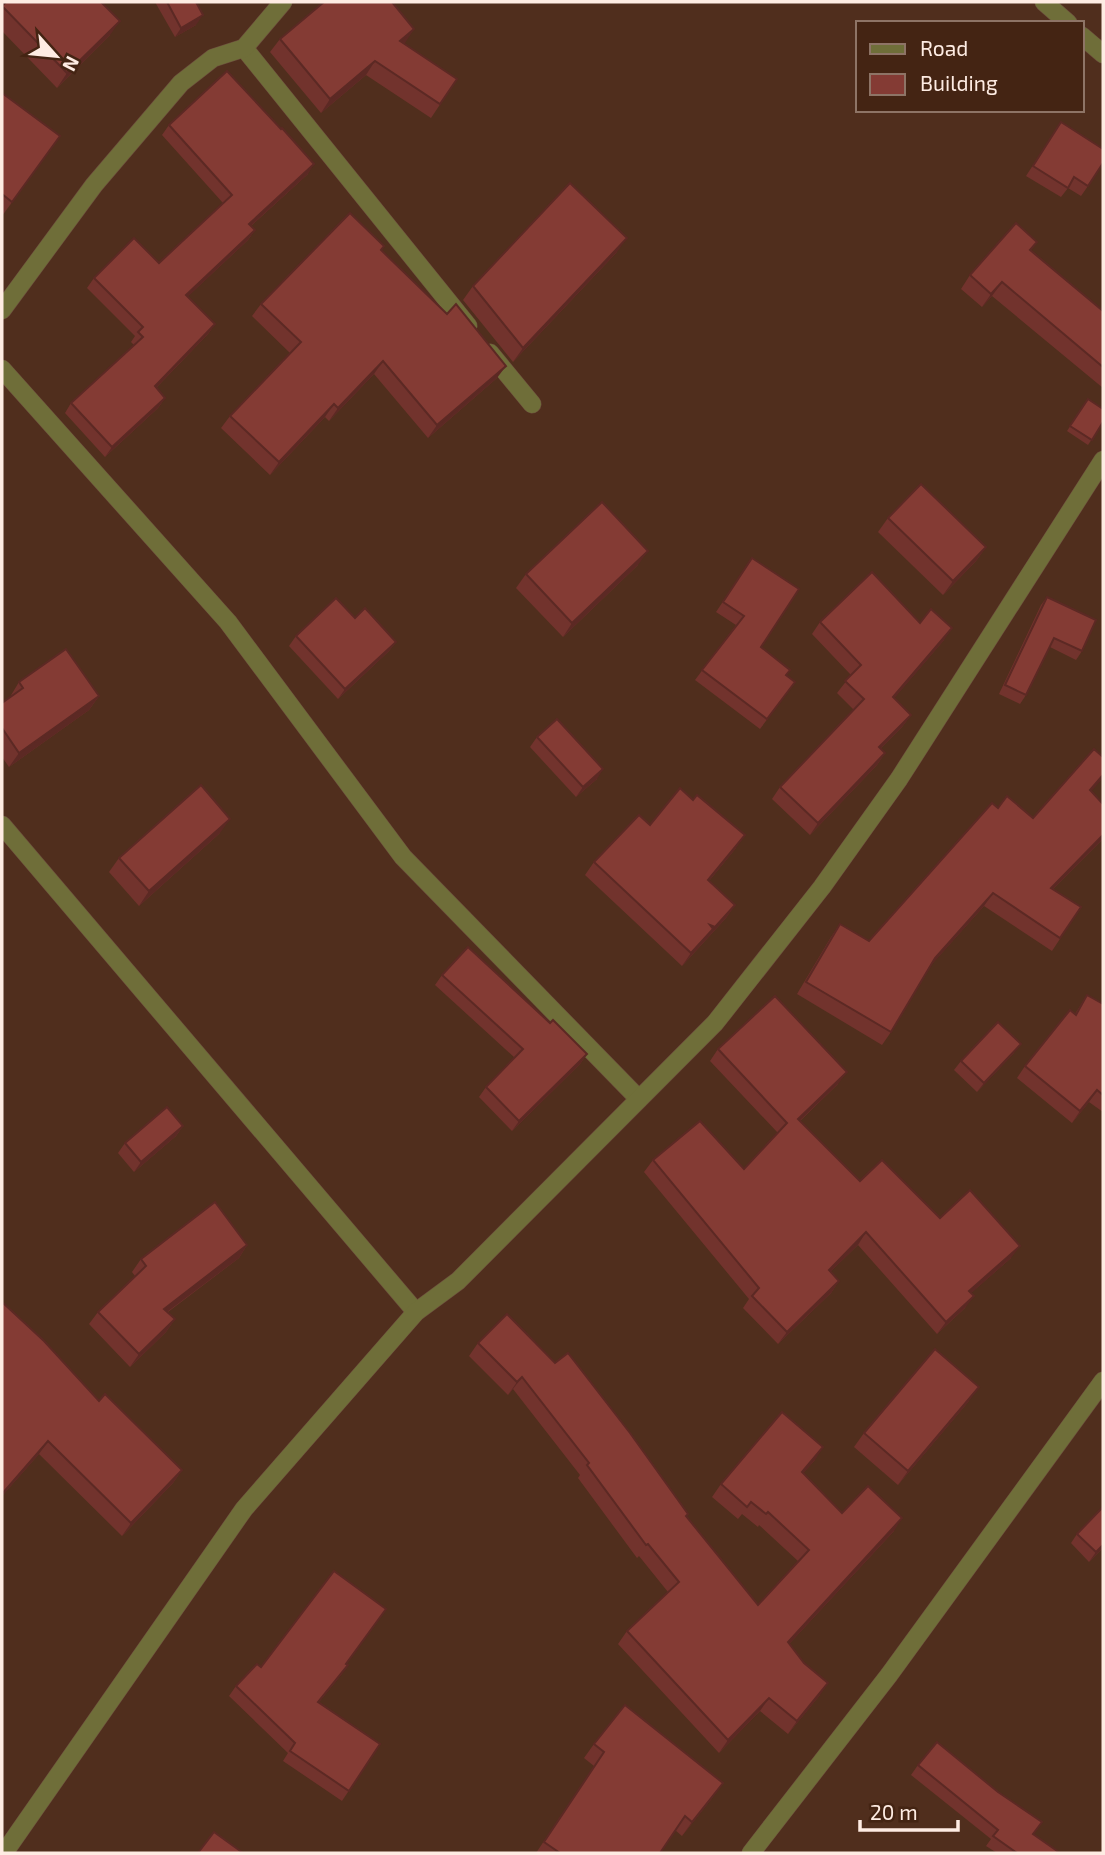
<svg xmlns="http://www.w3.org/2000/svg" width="1105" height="1855" font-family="'Exo 2',sans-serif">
	<rect width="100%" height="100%" fill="#502e1d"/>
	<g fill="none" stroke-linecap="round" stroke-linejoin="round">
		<defs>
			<g id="minor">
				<polyline points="1044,2 1068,23"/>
				<polyline points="1082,36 1103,54"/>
				<polyline points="244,48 468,326"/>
				<polyline points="2,310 94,185 181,83 213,58 244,48 283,2"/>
				<polyline points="490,353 532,404"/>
				<polyline points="2,369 228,622 403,857 639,1099"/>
				<polyline points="2,825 416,1312"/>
				<polyline points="4,1853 244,1509 416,1312 458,1281 715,1023 822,887 899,779 1103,460"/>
				<polyline points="751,1853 889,1675 1103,1381"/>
			</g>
		</defs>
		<use href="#minor" stroke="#6c4c3d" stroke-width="19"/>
		<use href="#minor" stroke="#6f6e39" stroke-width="18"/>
	</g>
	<g fill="#72332d">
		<polygon points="155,2 196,2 196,25 175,37"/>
		<polygon points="2,6 110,35 57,88 2,31"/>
		<polygon points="414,29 403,44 457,79 431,118 366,75 321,113 270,52 280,39"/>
		<polygon points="2,93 50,150 2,216"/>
		<polygon points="1061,122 1088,186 1081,196 1068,188 1061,197 1026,176"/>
		<polygon points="169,125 308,174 251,226 255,230 248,240 187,297 215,324 208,334 156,388 165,398 158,408 105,457 65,413 71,403 134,345 131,342 135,336 87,288 94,278 159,263 223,203 162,135"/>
		<polygon points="384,246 381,250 497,378 428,438 374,374 329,421 325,417 270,475 221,428 230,416 290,353 252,316 261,304"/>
		<polygon points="1031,250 1103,311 1103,388 992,296 982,307 961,289 970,275"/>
		<polygon points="617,252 513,362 463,300 473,286"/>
		<polygon points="1088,399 1103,422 1088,445 1067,431"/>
		<polygon points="888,518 986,547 976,561 943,595 878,532"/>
		<polygon points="752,558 761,647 786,675 795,682 760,729 695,680 736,625 716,612"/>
		<polygon points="638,565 563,637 516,588 526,574"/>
		<polygon points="1047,597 1082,651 1076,660 1050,647 1026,695 1020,704 999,694 1041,605"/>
		<polygon points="355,618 396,642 389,651 338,699 289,646 296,636"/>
		<polygon points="820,622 920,623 944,640 894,698 911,715 902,727 880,749 885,753 877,765 810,835 772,799 780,787 854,710 837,693 851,675 812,634"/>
		<polygon points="19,682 99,696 89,710 9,767 2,757 2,703 10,697"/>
		<polygon points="537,737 597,779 576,797 530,747"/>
		<polygon points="1103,757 1103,777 1091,791 1103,839 1053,889 1081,907 1052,951 984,906 930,966 891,1032 882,1045 797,994 831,937 840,924 869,941 998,808 1033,818"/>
		<polygon points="650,825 736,848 709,881 735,905 726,918 682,966 585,875 594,862"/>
		<polygon points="220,833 139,906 109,872 119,858"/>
		<polygon points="442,975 550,1023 587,1054 580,1064 512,1131 479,1097 486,1087 515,1058 435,985"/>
		<polygon points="1087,995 1103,1004 1103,1112 1089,1102 1072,1123 1017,1078 1025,1066 1075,1014"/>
		<polygon points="718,1049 838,1084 800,1121 860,1181 940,1218 1011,1258 971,1293 965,1308 937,1334 858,1245 830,1272 839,1281 831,1293 778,1344 743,1308 749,1299 644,1172 653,1160 744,1169 778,1133 710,1061"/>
		<polygon points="1014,1053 977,1092 954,1070 961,1061"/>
		<polygon points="183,1126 176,1136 134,1172 118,1153 125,1143"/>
		<polygon points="247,1245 239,1258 168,1312 175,1319 166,1332 130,1367 89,1324 98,1312 135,1276 132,1272 141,1259"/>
		<polygon points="2,1302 99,1401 182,1470 173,1483 122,1536 39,1454 2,1496"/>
		<polygon points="507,1314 686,1516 758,1605 798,1561 759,1525 758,1527 742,1514 738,1519 712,1497 721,1484 815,1460 803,1473 842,1513 894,1531 789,1644 820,1695 788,1734 760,1711 719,1753 618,1644 627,1631 668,1592 639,1556 637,1558 578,1478 580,1475 513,1389 508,1395 469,1356 478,1343"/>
		<polygon points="969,1401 898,1485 854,1447 864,1433"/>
		<polygon points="1103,1507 1103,1548 1089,1562 1071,1543 1077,1534"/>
		<polygon points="347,1664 341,1675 319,1702 380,1744 342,1801 283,1761 288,1753 229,1696 236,1686 261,1667"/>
		<polygon points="594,1744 713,1797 682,1836 675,1830 660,1853 536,1853 594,1766 584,1758"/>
		<polygon points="918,1765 1033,1834 1060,1853 997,1853 986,1846 991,1839 911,1775"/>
	</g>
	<g fill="#5c2924">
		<polygon points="203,15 196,25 175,37 181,28"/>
		<polygon points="120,21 110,35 57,88 67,73"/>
		<polygon points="414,29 405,43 390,55 400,41"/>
		<polygon points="375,61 366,75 321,113 330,99"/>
		<polygon points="314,164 308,174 242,234 249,224"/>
		<polygon points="255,230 248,240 179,305 186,295"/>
		<polygon points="627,238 617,252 513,362 523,348"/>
		<polygon points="1002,282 992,296 982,307 991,294"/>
		<polygon points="215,324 208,334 148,396 155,386"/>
		<polygon points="383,361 374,374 329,421 338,408"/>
		<polygon points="506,366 497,378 428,438 437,425"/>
		<polygon points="165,398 158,408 105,457 112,447"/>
		<polygon points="334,404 325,417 270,475 279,462"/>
		<polygon points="986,547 976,561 943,595 953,581"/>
		<polygon points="648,551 638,565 563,637 572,623"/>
		<polygon points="952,628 944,640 885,709 893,697"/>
		<polygon points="396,642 389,651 338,699 345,689"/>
		<polygon points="99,696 89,710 9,767 19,753"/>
		<polygon points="911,715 902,727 870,759 879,747"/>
		<polygon points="885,753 877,765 810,835 818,823"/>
		<polygon points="603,769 597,779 576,797 583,787"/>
		<polygon points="1103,775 1103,778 1081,803 1090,790"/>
		<polygon points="230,819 220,833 139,906 149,891"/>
		<polygon points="745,835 736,848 699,893 708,880"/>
		<polygon points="1103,835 1103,839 1042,900 1051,888"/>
		<polygon points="993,893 984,906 926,971 935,958"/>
		<polygon points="735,905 726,918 682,966 710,925"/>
		<polygon points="1021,1044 1014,1053 977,1092 984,1083"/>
		<polygon points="587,1054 580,1064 512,1131 519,1121"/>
		<polygon points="847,1072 838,1084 789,1131 798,1119"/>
		<polygon points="1097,1090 1089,1102 1072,1123 1080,1111"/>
		<polygon points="183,1126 176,1136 134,1172 141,1162"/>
		<polygon points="866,1232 858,1245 820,1282 829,1270"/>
		<polygon points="247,1245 239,1258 155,1321 164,1309"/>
		<polygon points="1020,1246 1011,1258 960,1303 969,1291"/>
		<polygon points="839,1281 831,1293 778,1344 787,1332"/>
		<polygon points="974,1296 965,1308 937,1334 946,1322"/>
		<polygon points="175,1319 166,1332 130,1367 139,1354"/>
		<polygon points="522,1377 513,1389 508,1395 517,1382"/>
		<polygon points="979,1387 969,1401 898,1485 908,1471"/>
		<polygon points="48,1441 39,1454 2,1496 2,1494"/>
		<polygon points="823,1447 815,1460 793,1485 802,1472"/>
		<polygon points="182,1470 173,1483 122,1536 131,1523"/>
		<polygon points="902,1518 894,1531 779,1655 788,1642"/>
		<polygon points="1103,1545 1103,1548 1089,1562 1096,1552"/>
		<polygon points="828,1683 820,1695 788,1734 797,1721"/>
		<polygon points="769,1698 760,1711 719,1753 728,1740"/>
		<polygon points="723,1783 713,1797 682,1836 692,1822"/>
	</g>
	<g fill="#843b34" stroke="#5c2924" stroke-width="2">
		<polygon points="6,2 101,2 120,21 67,73 2,6"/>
		<polygon points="167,2 196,2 203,15 181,28"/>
		<polygon points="324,2 392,2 414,29 400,41 457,79 440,104 375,61 330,99 280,39"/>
		<polygon points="227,71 281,129 282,128 314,164 249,224 255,230 186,295 215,324 155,386 165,398 112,447 71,403 143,337 138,332 143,327 94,278 134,238 159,263 232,195 169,125"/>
		<polygon points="2,93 60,136 12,202 2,194"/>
		<polygon points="1061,122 1103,149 1103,163 1088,186 1074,177 1068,188 1033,166"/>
		<polygon points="570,183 627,238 523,348 473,286"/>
		<polygon points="350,213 384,246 381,250 447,314 456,304 506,366 437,425 383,361 338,408 334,404 279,462 230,416 301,342 261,304"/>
		<polygon points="1016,223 1037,242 1030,250 1103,311 1103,367 1002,282 991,294 970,275"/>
		<polygon points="1088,399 1103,409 1103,422 1092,440 1070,426"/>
		<polygon points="921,484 986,547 953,581 888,518"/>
		<polygon points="602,502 648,551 572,623 526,574"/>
		<polygon points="752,558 799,589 761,647 790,670 786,675 795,682 767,719 702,670 744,616 723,602"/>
		<polygon points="872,572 920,623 931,609 952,628 893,697 911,715 879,747 885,753 818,823 780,787 864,699 845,681 861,665 820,622"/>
		<polygon points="1047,597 1096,620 1082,651 1054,638 1026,695 1005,685"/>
		<polygon points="336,598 355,618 365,608 396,642 345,689 296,636"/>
		<polygon points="66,649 99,696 19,753 2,728 2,703 23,688 19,682"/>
		<polygon points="557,719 603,769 583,787 537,737"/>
		<polygon points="1094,749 1103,757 1103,775 1090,790 1103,804 1103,835 1051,888 1081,907 1060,938 993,893 935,958 891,1032 806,982 840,924 869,941 992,803 998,808 1007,796 1033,818"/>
		<polygon points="201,785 230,819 149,891 119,858"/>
		<polygon points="680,788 693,800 697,795 745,835 708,880 735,905 715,927 710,925 713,929 691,953 594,862 639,815 650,825"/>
		<polygon points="468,947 550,1023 553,1020 587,1054 519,1121 486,1087 523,1049 442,975"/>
		<polygon points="1087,995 1103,1004 1103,1095 1097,1090 1080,1111 1025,1066 1070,1010 1076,1015"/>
		<polygon points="775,996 847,1072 798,1119 860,1181 882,1160 940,1218 970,1190 1020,1246 969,1291 974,1296 946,1322 866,1232 829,1270 839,1281 787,1332 752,1296 759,1288 653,1160 700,1121 744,1169 787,1123 718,1049"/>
		<polygon points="998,1022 1021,1044 984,1083 961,1061"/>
		<polygon points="167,1107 183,1126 141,1162 125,1143"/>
		<polygon points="215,1202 247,1245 164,1309 175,1319 139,1354 98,1312 146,1266 141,1259"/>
		<polygon points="2,1302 44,1341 99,1401 105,1394 182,1470 131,1523 48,1441 2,1494"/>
		<polygon points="507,1314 555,1363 568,1353 630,1433 688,1514 686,1516 758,1605 809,1550 768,1512 766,1514 751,1502 747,1507 721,1484 782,1412 823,1447 802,1472 842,1513 868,1486 902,1518 788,1642 804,1663 828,1683 797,1721 769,1698 728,1740 627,1631 679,1582 648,1544 646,1545 587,1465 589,1463 522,1377 517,1382 478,1343"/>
		<polygon points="935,1349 979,1387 908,1471 864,1433"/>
		<polygon points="1103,1507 1103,1545 1096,1552 1077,1534"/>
		<polygon points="334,1571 386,1609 346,1664 348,1665 318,1702 380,1744 349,1791 290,1751 295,1743 236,1686 257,1664 261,1667"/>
		<polygon points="625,1705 723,1783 692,1822 685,1816 660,1853 560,1853 544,1842 604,1752 594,1744"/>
		<polygon points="937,1742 998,1792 1042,1822 1033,1834 1060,1853 1017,1853 993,1836 998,1830 918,1765"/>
		<polygon points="214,1832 243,1853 198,1853"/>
	</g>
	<rect width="1105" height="1855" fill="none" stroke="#feece3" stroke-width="7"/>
	<rect x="856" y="21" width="228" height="91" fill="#442413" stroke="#8e7466" stroke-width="2"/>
	<rect x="870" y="44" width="35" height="10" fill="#6f6e39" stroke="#8e7466" stroke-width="2"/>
	<text x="920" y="56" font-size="21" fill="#feece3">Road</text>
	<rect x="870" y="74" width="35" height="21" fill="#843b34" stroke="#8e7466" stroke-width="2"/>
	<text x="920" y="91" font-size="21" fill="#feece3">Building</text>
	<g transform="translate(56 56) rotate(117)" stroke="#442413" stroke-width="5" paint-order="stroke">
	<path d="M0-5L12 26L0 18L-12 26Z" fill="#feece3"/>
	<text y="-10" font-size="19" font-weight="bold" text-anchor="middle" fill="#feece3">N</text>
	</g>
	<path d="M860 1820v10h98v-10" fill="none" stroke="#feece3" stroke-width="3.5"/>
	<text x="870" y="1820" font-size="21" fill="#feece3" stroke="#442413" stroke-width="5" paint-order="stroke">20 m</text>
</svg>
